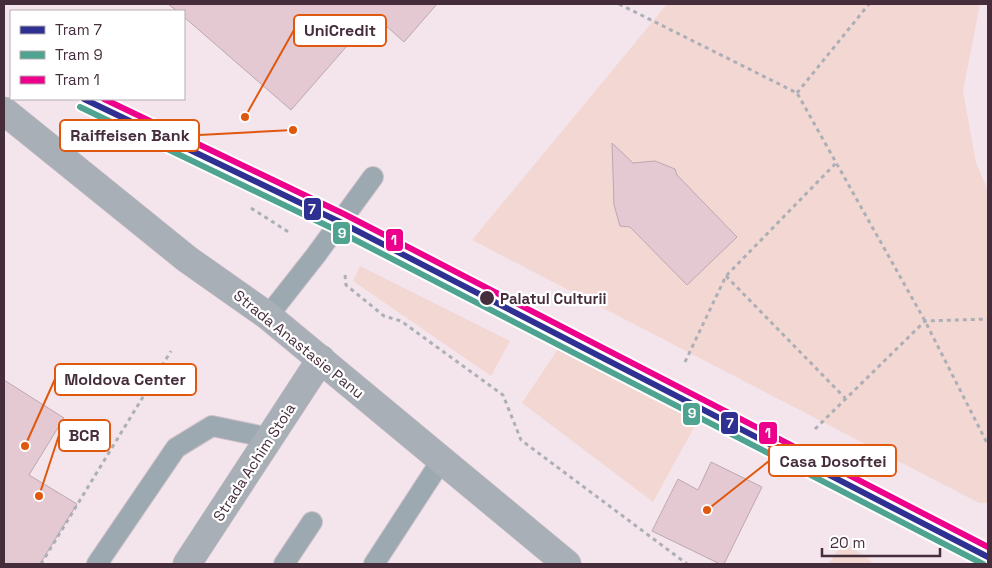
<svg xmlns="http://www.w3.org/2000/svg" width="992" height="568" font-family="'Space Grotesk',sans-serif">
	<rect width="100%" height="100%" fill="#f4e5ed"/>
	<g fill="#f3d7d3">
		<polygon points="667,4 980,4 963,91 976,163 988,190 988,503 979,503 472,240"/>
		<polygon points="360,266 510,341 491,376 353,281"/>
		<polygon points="558,349 697,422 653,502 522,403"/>
		<polygon points="844,542 875,564 828,564"/>
	</g>
	<g fill="#e4c8d2" stroke="#bca8af">
		<polygon points="168,4 437,4 404,42 374,15 291,110 184,17 184,11 177,11"/>
		<polygon points="612,143 633,163 655,161 675,169 677,175 737,237 687,285 630,227 620,226 614,205"/>
		<polygon points="4,380 64,418 29,475 77,504 40,564 4,564"/>
		<polygon points="711,462 762,487 724,564 720,564 652,531 678,479 698,490"/>
	</g>
	<g fill="none" stroke-linecap="round" stroke-linejoin="round">
		<defs>
			<g id="lane">
				<polyline points="268,316 316,255 373,177"/>
				<polyline points="97,564 176,448 212,426 270,438"/>
				<polyline points="284,564 312,522"/>
				<polyline points="374,564 441,461"/>
			</g>
			<g id="secondary">
				<polyline points="4,111 187,259 268,316 567,564"/>
				<polyline points="187,564 321,359"/>
			</g>
		</defs>
		<use href="#lane" stroke="#d0c2ca" stroke-width="22"/>
		<use href="#secondary" stroke="#d0c2ca" stroke-width="29"/>
		<g stroke="#acafb6" stroke-width="3" stroke-dasharray="4 4" stroke-linecap="butt">
			<polyline points="619,4 797,93 925,321 988,445"/>
			<polyline points="797,93 869,4"/>
			<polyline points="251,208 290,233"/>
			<polyline points="345,275 346,285 384,316 401,321 503,395 521,440 687,564"/>
			<polyline points="726,276 845,398"/>
			<polyline points="685,362 726,276 836,163"/>
			<polyline points="815,429 925,321 988,319"/>
			<polyline points="41,564 171,351"/>
		</g>
		<use href="#lane" stroke="#9ca9b1" stroke-width="20"/>
		<use href="#secondary" stroke="#a9afb7" stroke-width="28"/>
		<defs>
			<polyline id="tram-1" points="84,99 340,222 988,557"/>
			<polyline id="tram-2" points="80,107 336,230 983,564"/>
			<polyline id="tram-3" points="104,99 344,214 988,547"/>
		</defs>
		<use href="#tram-1" stroke="#fff" stroke-width="10"/>
		<use href="#tram-2" stroke="#fff" stroke-width="10"/>
		<use href="#tram-3" stroke="#fff" stroke-width="10"/>
		<use href="#tram-1" stroke="#2e3092" stroke-width="6"/>
		<use href="#tram-2" stroke="#4ea391" stroke-width="6"/>
		<use href="#tram-3" stroke="#ec008c" stroke-width="6"/>
	</g>
	<circle fill="#462d3c" stroke="#fff" stroke-width="2" cx="487" cy="298" r="8"/>
	<g text-anchor="middle" dominant-baseline="central" stroke-width="4.5" stroke-linejoin="round" paint-order="stroke">
		<g font-size="15" font-weight="bold" fill="#462d3c" stroke="#fff" text-anchor="start">
			<text x="500" y="298">Palatul Culturii</text>
		</g>
		<g font-size="15" fill="#462d3c" stroke="#fff">
			<text transform="translate(299 344) rotate(39)">Strada Anastasie Panu</text>
			<text transform="translate(254 462) rotate(-57)">Strada Achim Stoia</text>
		</g>
	</g>
	<path fill="none" stroke="#e0570e" stroke-width="2" d="M245 117L294 30M293 130L199 135M25 446L55 379M39 496L59 435M707 510L769 461"/>
	<g fill="#e0570e" stroke="#fff" stroke-width="2">
		<circle cx="245" cy="117" r="5"/>
		<circle cx="293" cy="130" r="5"/>
		<circle cx="25" cy="446" r="5"/>
		<circle cx="39" cy="496" r="5"/>
		<circle cx="707" cy="510" r="5"/>
	</g>
	<g fill="#fff" stroke="#e0570e" stroke-width="2">
		<rect x="294" y="15" width="92" height="31" rx="5"/>
		<rect x="60" y="120" width="139" height="31" rx="5"/>
		<rect x="55" y="364" width="141" height="31" rx="5"/>
		<rect x="59" y="420" width="51" height="31" rx="5"/>
		<rect x="769" y="445" width="127" height="31" rx="5"/>
	</g>
	<g font-size="16" text-anchor="middle" font-weight="bold" fill="#462d3c">
		<text x="340" y="36">UniCredit</text>
		<text x="130" y="141">Raiffeisen Bank</text>
		<text x="125" y="385">Moldova Center</text>
		<text x="84" y="441">BCR</text>
		<text x="833" y="467">Casa Dosoftei</text>
	</g>
	<g stroke="#fff" stroke-width="2">
		<rect x="303" y="197" width="19" height="24" rx="5" fill="#2e3092"/>
		<rect x="332" y="221" width="19" height="24" rx="5" fill="#4ea391"/>
		<rect x="385" y="228" width="19" height="24" rx="5" fill="#ec008c"/>
		<rect x="682" y="402" width="19" height="24" rx="5" fill="#4ea391"/>
		<rect x="720" y="411" width="19" height="24" rx="5" fill="#2e3092"/>
		<rect x="758" y="421" width="20" height="24" rx="5" fill="#ec008c"/>
	</g>
	<g font-size="14" text-anchor="middle" font-weight="bold" fill="#fff">
		<text x="312" y="214">7</text>
		<text x="342" y="238">9</text>
		<text x="394" y="245">1</text>
		<text x="692" y="418">9</text>
		<text x="730" y="428">7</text>
		<text x="768" y="438">1</text>
	</g>
	<rect width="992" height="568" fill="none" stroke="#462d3c" stroke-width="10"/>
	<rect x="10" y="10" width="175" height="90" fill="#ffffff" stroke="#b5abb1"/>
	<rect x="20" y="26" width="25" height="8" fill="#2e3092" stroke="#b5abb1"/>
	<text x="55" y="35" font-size="15" fill="#462d3c">Tram 7</text>
	<rect x="20" y="51" width="25" height="8" fill="#4ea391" stroke="#b5abb1"/>
	<text x="55" y="60" font-size="15" fill="#462d3c">Tram 9</text>
	<rect x="20" y="76" width="25" height="8" fill="#ec008c" stroke="#b5abb1"/>
	<text x="55" y="85" font-size="15" fill="#462d3c">Tram 1</text>
	<path d="M822 548v8h118v-8" fill="none" stroke="#462d3c" stroke-width="2.5"/>
	<text x="830" y="548" font-size="15" fill="#462d3c" stroke="#ffffff" stroke-width="4" paint-order="stroke">20 m</text>
</svg>
